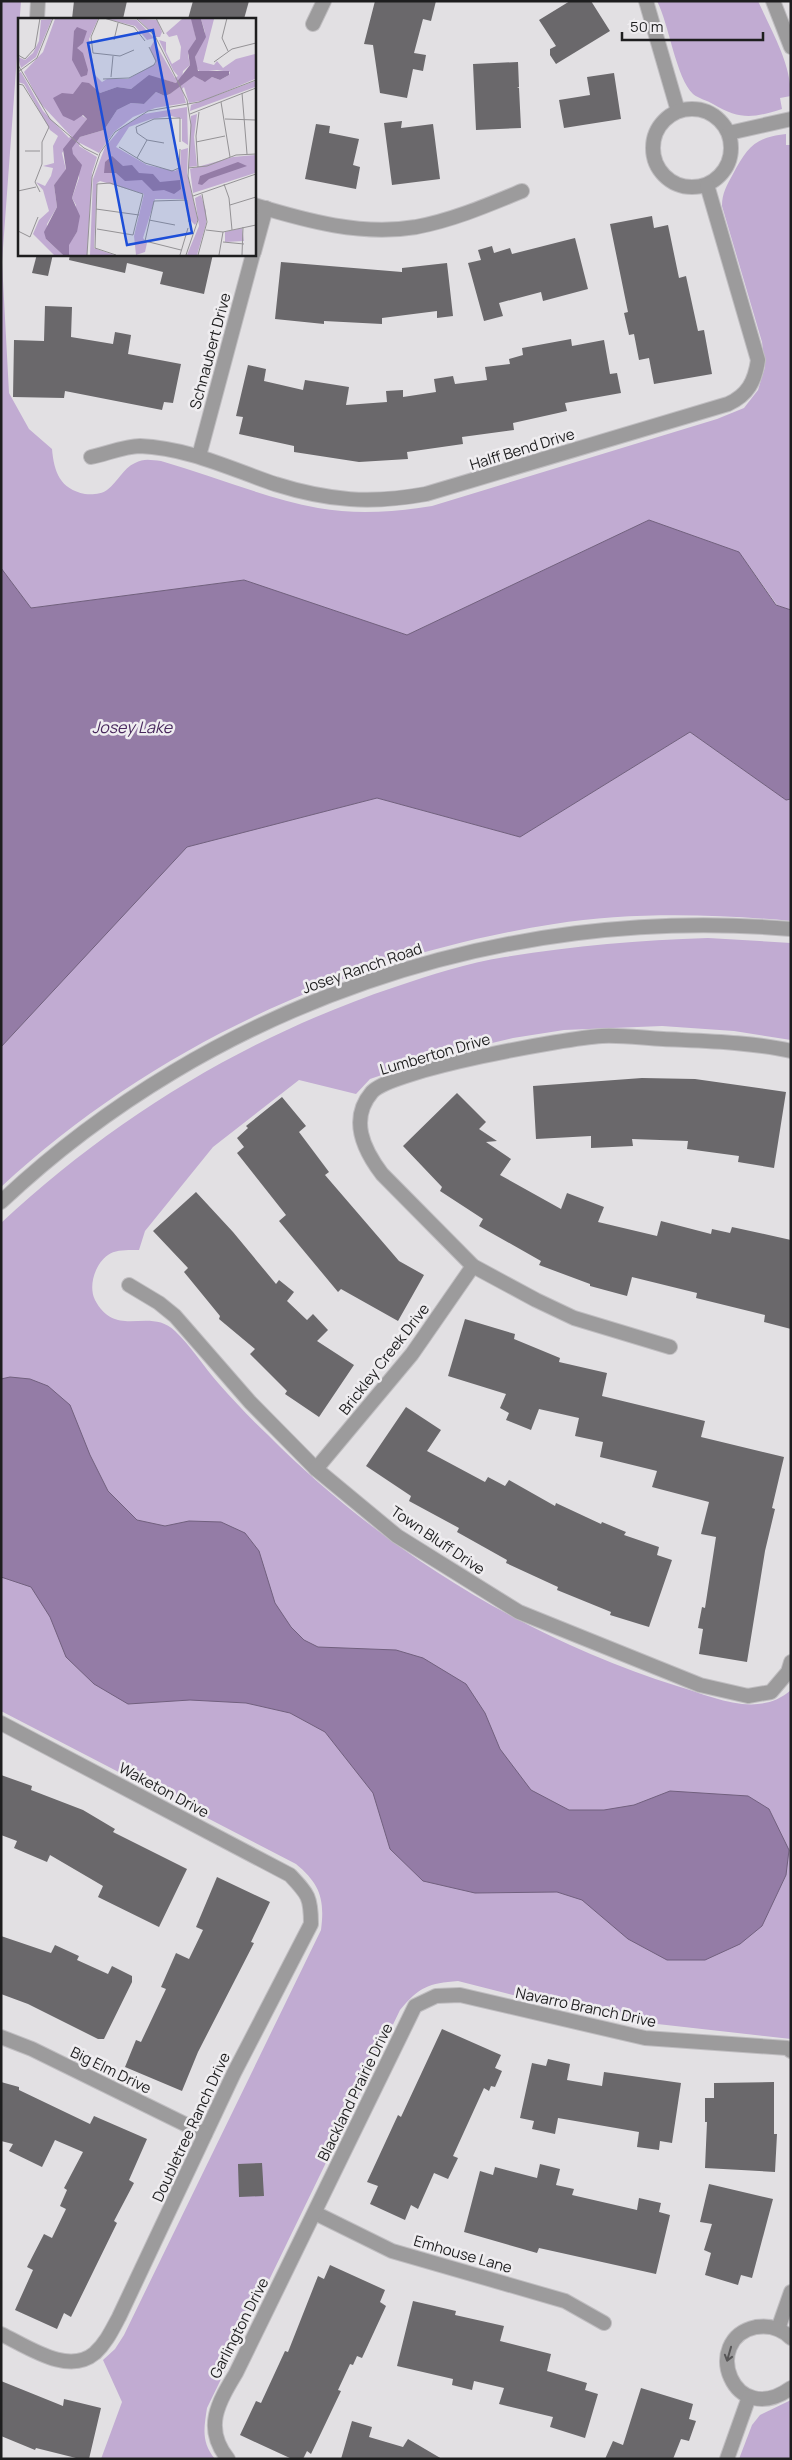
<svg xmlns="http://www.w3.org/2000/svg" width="792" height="2460" font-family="Manrope,sans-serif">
	<rect width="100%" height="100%" fill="#e2e0e3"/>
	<g fill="#c1abd2">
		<path d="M1 1H21L2 262 9 393 29 429 52 449C54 472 60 489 85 494 92 495 102 494 107 490 118 482 123 468 135 463 144 458 151 460 161 461 213 476 265 498 318 508 357 515 394 512 432 506L717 419 744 408 758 390 765 367 762 342 722 206C722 193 727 185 733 174 747 148 755 137 786 134V145H791V610L777 605 739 552 649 520 407 635 244 580 31 608 1 568Z"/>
		<path d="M657 1H758C771 30 791 63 791 96L780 98 782 109C753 118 740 120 713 104 707 100 699 99 693 94 676 78 669 24 657 1Z"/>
		<path d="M690 732 786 800 791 799V921C715 914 629 912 554 924 350 956 153 1046 1 1187V1047L186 847 377 798 520 837Z"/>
		<path d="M708 938 791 943V1040L734 1031 662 1026 564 1030 513 1038 441 1055 370 1079 356 1094 299 1080 213 1147 145 1231 139 1250C130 1250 116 1249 108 1255 95 1264 88 1286 95 1300 116 1340 149 1306 175 1331 191 1346 204 1367 219 1384 234 1401 250 1418 267 1434 380 1548 524 1638 677 1686 714 1697 758 1719 791 1690V2039L604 2018 458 1981C429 1983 419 1987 400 2010L207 2408C204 2428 201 2442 215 2459H101L122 2402 103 2360 115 2349 124 2335 321 1930C325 1899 320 1884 296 1864L1 1711V1223C115 1117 248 1036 395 987 431 975 467 963 505 957 572 946 639 940 708 938Z"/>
		<polygon points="791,2400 791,2459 739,2459 752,2425 760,2415"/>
	</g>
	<g fill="#947ca6" stroke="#71607e">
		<polygon points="649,520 739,552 776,605 791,610 791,799 786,800 690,732 520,837 377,798 187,847 1,1047 1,568 31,608 244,580 407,635"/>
		<polygon points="10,1377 30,1379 48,1386 70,1405 90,1455 108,1491 137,1520 165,1526 189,1521 221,1522 245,1533 259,1551 275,1603 291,1627 304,1640 318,1647 396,1650 423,1658 466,1684 485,1713 500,1749 531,1790 569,1810 604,1810 634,1805 670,1791 748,1796 769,1809 789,1850 786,1875 762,1926 740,1944 705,1960 667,1960 628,1939 582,1900 557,1892 475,1893 423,1881 390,1849 373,1793 325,1732 290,1713 246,1703 190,1700 128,1704 94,1684 66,1657 50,1617 31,1587 1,1577 1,1379"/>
	</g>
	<g fill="#6a686b">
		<polygon points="74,1 127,1 123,19 72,19"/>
		<polygon points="193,1 249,1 244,19 188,19"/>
		<polygon points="375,1 436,1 431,21 423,19 414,53 426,55 423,71 413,69 407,98 380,93 373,45 364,44"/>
		<polygon points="570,1 591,1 610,31 556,64 550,55 550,49 556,46 539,20"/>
		<polygon points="518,62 519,87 517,88 519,88 521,128 476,130 473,64"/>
		<polygon points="614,73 621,119 564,128 559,100 590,95 587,77"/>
		<polygon points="402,121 401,128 433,124 440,179 392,185 384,123"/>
		<polygon points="316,124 330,126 329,133 359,139 353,165 360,167 356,189 305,179"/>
		<polygon points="652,216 654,228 668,225 679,278 686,276 698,331 704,330 712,374 654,384 649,358 639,360 634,334 629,335 624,313 628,312 610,224"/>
		<polygon points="575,238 588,289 543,301 541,292 499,303 503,316 484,321 468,263 481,260 478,250 492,246 494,253 510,248 512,254"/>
		<polygon points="37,254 53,254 48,276 32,273"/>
		<polygon points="70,254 213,254 204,294 160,284 163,272 127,263 125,273 69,260"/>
		<polygon points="281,262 402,272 402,268 447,263 453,316 437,318 437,311 382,318 382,324 324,321 324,324 275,319"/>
		<polygon points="45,306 72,307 71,337 113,344 115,332 131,335 128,354 181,364 173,403 164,402 162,410 65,391 64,398 13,397 14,340 44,341"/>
		<polygon points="571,339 572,346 604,340 610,374 617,373 621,393 565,403 567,411 513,423 514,430 462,437 463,444 407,452 408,459 359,462 294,452 294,446 239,434 243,417 236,416 248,365 266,369 264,381 303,390 305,380 349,387 346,405 387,402 386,391 403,390 403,397 436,392 434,379 453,376 455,384 487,380 485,367 510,364 509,359 523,355 522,348"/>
		<polygon points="642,1078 695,1079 786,1092 774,1168 738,1162 739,1156 687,1149 688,1141 632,1139 633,1146 591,1148 591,1136 536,1139 533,1086"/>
		<polygon points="457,1093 486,1122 479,1129 497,1141 486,1142 511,1159 500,1175 561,1209 567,1193 604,1207 598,1222 657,1236 661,1221 711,1234 712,1229 730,1233 732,1227 791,1240 791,1329 764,1322 765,1315 696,1298 697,1293 632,1277 627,1296 590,1286 590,1284 539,1265 541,1261 479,1226 483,1219 440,1191 442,1187 403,1146"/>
		<polygon points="282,1097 306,1126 299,1132 329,1172 325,1175 399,1261 424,1275 398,1321 341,1289 338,1292 279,1221 286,1215 237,1153 244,1147 237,1138 248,1128 246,1126"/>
		<polygon points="196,1192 233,1232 276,1284 279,1280 294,1292 287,1301 307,1320 313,1314 328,1330 317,1341 354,1365 319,1417 285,1394 287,1391 250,1354 255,1349 219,1319 220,1316 184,1272 188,1268 153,1231"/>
		<polygon points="465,1319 515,1334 514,1339 560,1358 559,1362 607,1373 602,1396 705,1421 701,1437 784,1457 772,1508 775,1509 765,1551 747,1662 699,1654 703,1629 698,1628 702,1607 705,1608 716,1537 701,1534 709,1502 652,1487 657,1471 600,1457 603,1442 575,1436 579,1418 539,1409 531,1430 506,1420 509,1413 500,1408 506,1394 448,1376"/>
		<polygon points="406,1407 441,1430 427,1451 485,1482 488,1477 505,1486 509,1480 555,1506 556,1503 601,1524 602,1522 626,1532 624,1535 659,1547 657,1555 672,1560 649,1627 610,1615 611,1612 557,1590 558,1587 506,1563 507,1560 457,1532 459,1528 409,1501 411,1496 366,1466"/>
		<polygon points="1,1775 32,1786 31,1790 83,1810 115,1829 113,1832 187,1869 159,1927 98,1897 103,1886 50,1855 47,1862 14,1848 17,1841 1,1835"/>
		<polygon points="217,1877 270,1902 251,1942 254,1943 198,2052 182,2091 125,2067 136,2040 141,2042 166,1989 161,1987 176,1953 189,1959 203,1930 196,1927"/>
		<polygon points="1,1936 51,1953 55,1945 79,1956 77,1960 108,1974 112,1966 132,1976 132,1982 104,2039 98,2039 28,2004 1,1994"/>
		<polygon points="442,2029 501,2055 495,2068 502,2071 495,2087 491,2086 489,2091 484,2088 453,2156 458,2158 448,2179 434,2173 418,2209 411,2205 405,2220 370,2204 378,2186 367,2182 398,2115 401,2117"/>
		<polygon points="548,2059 570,2064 567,2080 602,2086 604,2072 681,2083 672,2143 660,2141 659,2150 637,2147 639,2132 558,2118 555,2134 532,2129 534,2121 520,2118 532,2063 546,2066"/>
		<polygon points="1,2082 19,2087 19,2090 90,2124 94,2116 147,2139 129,2180 134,2183 114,2221 117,2223 71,2317 64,2313 57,2329 15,2310 33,2270 27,2267 44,2234 52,2238 66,2209 60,2206 67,2190 64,2188 83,2152 55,2140 42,2167 9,2151 13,2144 1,2141"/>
		<polygon points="774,2082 774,2134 777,2134 775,2172 705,2168 707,2122 705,2122 705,2098 714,2098 714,2083"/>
		<polygon points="262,2163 264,2196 239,2197 238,2164"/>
		<polygon points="540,2164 560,2169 556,2185 574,2189 572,2195 637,2210 639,2198 661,2203 659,2212 670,2215 656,2274 539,2248 537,2253 464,2232 480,2171 493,2175 495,2167 537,2178"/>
		<polygon points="709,2184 773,2199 752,2278 741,2275 738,2285 705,2275 711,2253 704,2250 712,2224 700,2222"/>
		<polygon points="330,2265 385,2290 380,2302 386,2306 362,2358 357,2356 353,2365 350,2364 338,2390 341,2391 311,2454 307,2451 303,2459 292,2459 240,2435 256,2401 261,2403 285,2351 288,2352 318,2276 324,2279"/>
		<polygon points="413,2301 456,2311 455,2315 504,2326 500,2341 551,2354 547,2371 587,2383 585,2390 598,2394 585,2438 550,2427 553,2417 499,2404 504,2388 474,2381 472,2390 452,2385 453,2379 397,2366"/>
		<polygon points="1,2381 63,2406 64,2399 101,2408 89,2459 80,2459 36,2448 35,2450 1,2436"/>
		<polygon points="641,2388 693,2404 689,2419 696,2421 689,2441 681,2439 673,2459 605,2459 613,2441 623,2445"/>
		<polygon points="352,2421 372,2427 369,2437 403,2447 408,2439 442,2459 341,2459"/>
	</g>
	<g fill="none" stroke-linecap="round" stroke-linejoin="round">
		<defs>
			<g id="minor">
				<polyline points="646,1 678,111"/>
				<polyline points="37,19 38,1"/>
				<polyline points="313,24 324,1"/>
				<circle cx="692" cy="148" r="39"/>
				<polyline points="729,133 791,119"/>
				<path d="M254 205C307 221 361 236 416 227 453 220 488 205 522 191"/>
				<polyline points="254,252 266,208"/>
				<polyline points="199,456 253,254"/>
				<path d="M91 457C106 454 125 446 140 446 188 448 231 469 275 484 329 501 371 504 426 494L728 404C748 395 755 381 758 360L707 185"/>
				<polyline points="129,1285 159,1303 175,1316 250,1402 316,1469 397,1536 519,1612 700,1685 748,1696 771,1692 788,1672 791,1662"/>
				<path d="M670 1347 574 1318 536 1300 473 1266 382 1174C363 1149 349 1119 372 1092 391 1070 567 1038 602 1036 622 1035 643 1038 663 1039 702 1041 753 1042 791 1051"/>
				<polyline points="316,1469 412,1354 473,1266"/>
				<path d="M1 1723 290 1875C308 1894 311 1897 311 1924L234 2073 119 2317C112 2330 106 2343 95 2353 68 2376 27 2346 1 2334"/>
				<polyline points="1,2037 32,2049 205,2134"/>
				<polyline points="315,2213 392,2251 565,2301 604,2323"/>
				<polyline points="778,2329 791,2292"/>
				<path d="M791 2338C781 2328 769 2325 756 2327 700 2339 733 2430 791 2388"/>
				<path d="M228 2459C203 2428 218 2403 236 2373L415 2006 436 1996 460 1995 645 2038 787 2048 791 2051"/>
				<polyline points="727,2459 749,2397"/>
			</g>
			<g id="tertiary">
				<polyline points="773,1 791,47"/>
				<path d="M1 1202C211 1004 503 904 791 929"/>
			</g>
		</defs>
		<use href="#minor" stroke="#bfbdc0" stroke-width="16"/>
		<use href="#tertiary" stroke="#bfbdc0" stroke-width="16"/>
		<use href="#minor" stroke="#9c9b9c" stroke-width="14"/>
		<use href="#tertiary" stroke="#9c9b9c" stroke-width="14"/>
	</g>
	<defs><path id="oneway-shaft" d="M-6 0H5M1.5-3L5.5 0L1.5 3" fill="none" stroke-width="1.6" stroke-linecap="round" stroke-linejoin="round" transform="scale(1.25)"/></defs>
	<use stroke="#575657" href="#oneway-shaft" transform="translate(729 2354) rotate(106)"/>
	<g text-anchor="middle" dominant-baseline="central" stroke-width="5" stroke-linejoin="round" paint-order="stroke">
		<g font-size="15" fill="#1e1e1f" stroke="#efedf0">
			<text transform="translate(210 351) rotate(-75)">Schnaubert Drive</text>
			<text transform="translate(522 449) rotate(-17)">Halff Bend Drive</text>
			<text transform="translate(362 968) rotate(-19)">Josey Ranch Road</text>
			<text transform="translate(435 1054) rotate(-16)">Lumberton Drive</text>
			<text transform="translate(384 1359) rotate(-52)">Brickley Creek Drive</text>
			<text transform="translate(438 1540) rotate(34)">Town Bluff Drive</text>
			<text transform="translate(164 1790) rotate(28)">Waketon Drive</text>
			<text transform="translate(586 2007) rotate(12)">Navarro Branch Drive</text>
			<text transform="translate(111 2070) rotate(26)">Big Elm Drive</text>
			<text transform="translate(355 2092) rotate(-64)">Blackland Prairie Drive</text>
			<text transform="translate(191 2127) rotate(-65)">Doubletree Ranch Drive</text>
			<text transform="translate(463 2254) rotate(16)">Emhouse Lane</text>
			<text transform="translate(239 2328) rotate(-63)">Garlington Drive</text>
		</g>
		<g font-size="16" font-style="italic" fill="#48285d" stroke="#efedf0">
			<text x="132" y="727">Josey Lake</text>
		</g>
	</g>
	<g transform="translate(18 18)">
		<rect width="238" height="238" fill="#e2e0e3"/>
		<path d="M34 1 18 39 3 50 0 39 7 42 15 35 21 23 23 2ZM37 1H80L71 21 77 57 84 64 89 61H110L138 45 132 30 136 23 157 60 160 58 155 52 141 22 148 24V34L154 46 162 41 163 29 159 17 151 19 148 15 164 1H174L178 21 170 37 172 47 165 53 164 61 158 65 131 58 113 71 99 69 82 75 56 103 63 97 69 101 44 135 48 152 36 167 39 189 29 206 28 221 45 237H36L15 216 21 202 31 193 25 172 18 164 27 168 33 158 35 150 25 148 36 145 35 128 40 118 32 112 6 66 0 64V55L3 54 25 93 51 120 53 118 22 85 6 54 25 34ZM88 1 119 2 136 20 129 22 117 8ZM120 1 139 2 144 14 142 19H138ZM183 1H196L185 44 196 47 199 43 205 50 218 41 237 36V61L187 82 171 85 166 69 164 71 168 85 137 90 115 99 96 114 81 135 62 125 61 128 79 139 74 155 69 237H51V226L59 214 58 187 54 180 61 160V143L54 136V129L62 119 86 112 99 92 113 85 126 86 138 74 147 78 152 76 176 57 185 63 194 59 202 62 211 57 212 54 199 52 182 54 178 49 177 39 187 14ZM237 63V69L172 93 173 87ZM169 89 170 127 164 123V101L153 98 133 101 111 109 98 129 129 147 157 153 162 150 163 132 170 130 169 155 180 202 177 207 172 202 169 181H137L125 220 129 225 127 234 118 237 116 218 126 176 82 163 79 165 76 230 96 237H72L75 161 87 129 103 110 126 96ZM179 96 176 119 179 148 171 149 173 98ZM237 137V155L175 175 172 151 215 139ZM183 177 188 193V206L179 237H169L181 208 177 180ZM224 210 226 223 207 224V214Z" fill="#c1abd2"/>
		<path d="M173 1H183L188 19 177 39 180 53H211V57L202 62 194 59 187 64 176 58 152 76 147 78 138 74 126 86 113 85 99 92 86 112 62 119 54 130 55 136 64 147 54 180 62 198 59 214 51 227V237H45L28 221 26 214 39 189 36 167 48 151 45 131 69 101 65 97 56 103 45 98 35 80 44 75 55 76 64 64 71 65 82 75 99 69 113 71 131 57 158 65 172 47 170 33 178 21ZM59 9 69 13 65 25 59 30 65 35 70 52 69 57 63 59 54 42 56 13ZM94 138 105 148 114 147 121 155 135 156 142 164 162 162 163 171 156 176 146 172 135 173 124 162 107 163 98 155H86L87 144ZM220 144 229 148 191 161 184 167 180 166 182 158Z" fill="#947ca6"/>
		<path fill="none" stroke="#949295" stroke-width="1" d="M81 0 73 19 75 35 102 38 116 32M86 0 116 9 127 23M118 0 137 18 169 82 173 107 170 158 180 202 168 237M138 0 146 16M209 0 204 20 210 33M96 22 100 5M0 37 7 41 17 30 22 0M196 44 214 31 238 25M0 47 32 101 66 130 80 137M0 54 19 40 35 0M93 59 95 38M85 61 111 60 136 47 138 43 131 29M0 66 5 67 31 109 24 124V146L17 164 22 174M224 75 229 136M203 84 212 139M172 96 238 70M207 101 238 102M178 124 207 118M146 125 129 122 119 115 118 109 136 101 162 100V124M101 129 127 145 154 153 161 150 162 131M7 133H22M119 140 129 122M180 149 178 118 181 94M170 150 189 148 218 137 238 136M206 166 211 180 214 212M0 173 18 169M175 178 238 156M212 187 238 179M78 191 121 197M131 202 157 207M79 211 115 217 125 176 92 165 79 166 77 230 98 237M188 212 205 214 238 207M0 213 12 219 20 199M205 224 226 226M163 232 127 223 136 183 169 182 171 204M69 237 74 159 82 135 97 114 130 93 181 84 238 62M162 237 170 210M180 237 189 204 184 176M201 237 205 214M224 237 225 209"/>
		<path fill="#1d4ed8" fill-opacity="0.15" stroke="#1d4ed8" stroke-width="2.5" d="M135 12 174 215 109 227 70 25Z"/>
		<rect width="238" height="238" fill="none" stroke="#1e1e1f" stroke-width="2.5"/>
	</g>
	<rect width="792" height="2460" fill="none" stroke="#1e1e1f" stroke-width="5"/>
	<path d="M622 32v8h141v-8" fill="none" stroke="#1e1e1f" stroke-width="2.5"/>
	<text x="630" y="32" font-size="15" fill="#1e1e1f" stroke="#efedf0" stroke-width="4" paint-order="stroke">50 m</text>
</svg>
